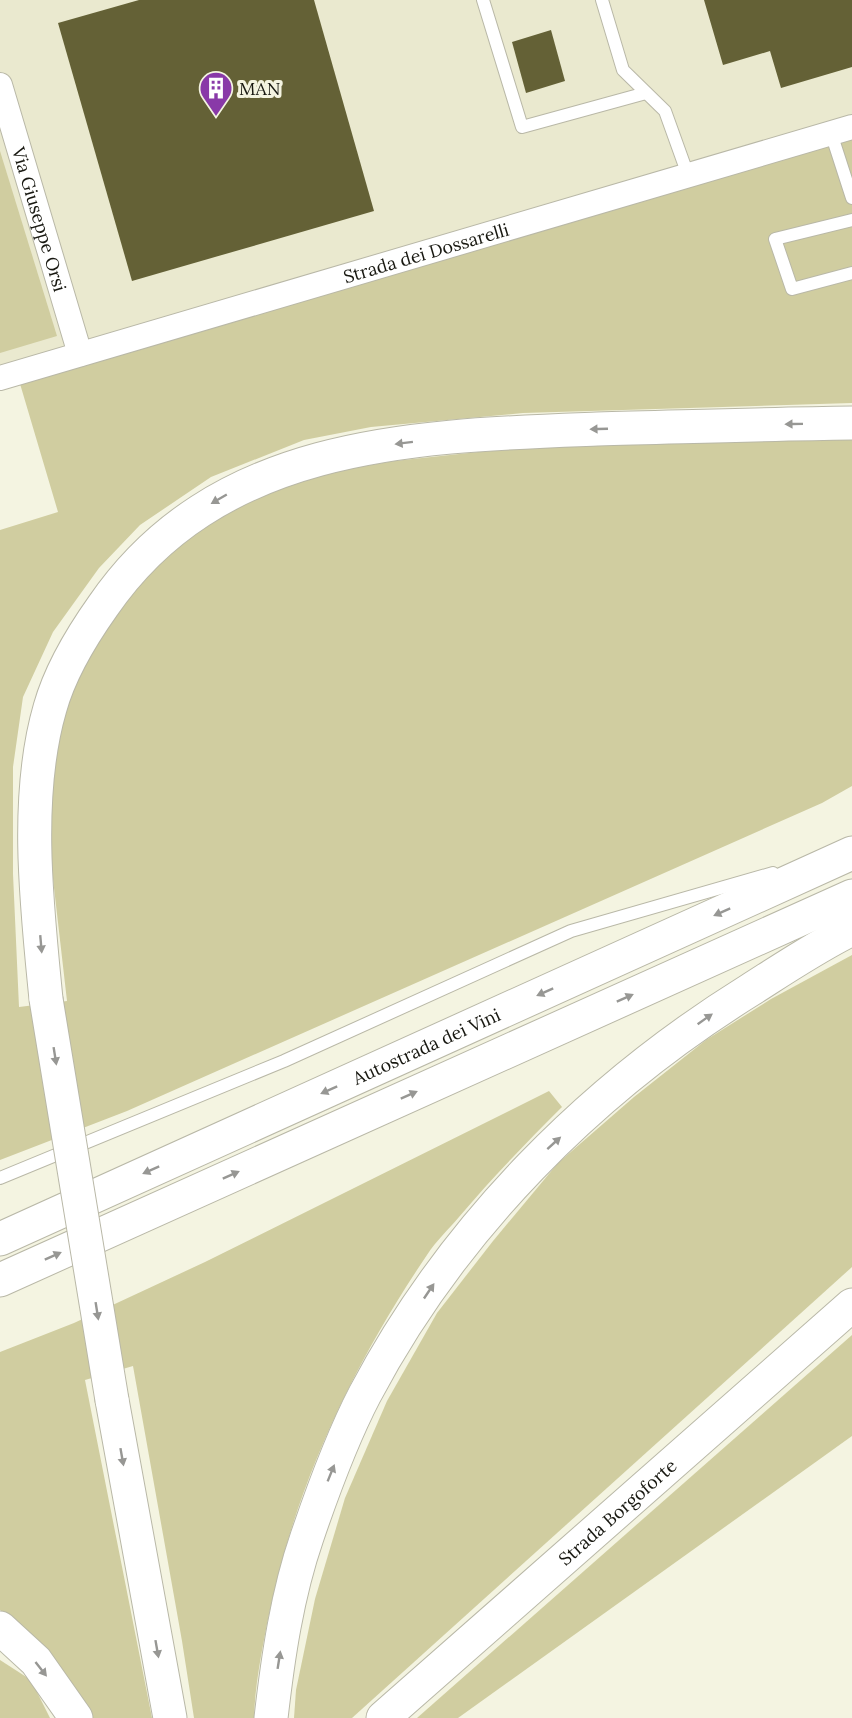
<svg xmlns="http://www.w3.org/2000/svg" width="852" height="1718" font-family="Lora,serif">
	<rect width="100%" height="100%" fill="#f4f4e1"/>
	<polygon fill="#eae9cf" points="0,0 852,0 852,127 0,382"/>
	<g fill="#d0cda0">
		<polygon points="852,118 852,403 523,413 371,427 304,440 211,477 140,525 99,568 53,632 23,697 13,767 13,874 19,1007 67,1001 53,879 48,802 52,740 91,639 168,551 221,516 266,492 324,473 394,461 478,452 566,446 852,439 852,786 822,803 127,1111 0,1160 0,530 58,512 18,377"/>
		<polygon points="0,151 57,336 0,353"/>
		<polygon points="852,955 852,1267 352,1718 294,1718 296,1690 315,1599 345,1498 387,1401 437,1313 493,1241 558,1163 634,1097 706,1040 771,999"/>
		<path d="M549 1091 562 1107C526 1143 492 1178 459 1217 449 1229 436 1241 427 1255 351 1367 293 1491 267 1624 261 1655 255 1686 254 1718H194L182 1641 133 1366 85 1380 152 1718H93L12 1619 0 1610V1352L74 1323 205 1262Z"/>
		<polygon points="852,1335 852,1436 458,1718 417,1718"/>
		<polygon points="0,1660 31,1680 50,1718 0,1718"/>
	</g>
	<g fill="#646136">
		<polygon points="139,0 314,0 374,211 132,281 58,23"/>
		<polygon points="704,0 852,0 852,67 781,88 770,51 723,65"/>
		<polygon points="551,30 565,81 526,93 512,42"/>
	</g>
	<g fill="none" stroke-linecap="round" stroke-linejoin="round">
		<defs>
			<g id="lane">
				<polyline points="483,0 522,127 646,93"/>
				<polyline points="602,0 623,70 665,111 688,175"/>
				<polyline points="831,133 852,198"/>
				<polyline points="852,220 775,239 792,289 852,273"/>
				<polyline points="0,1178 284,1061 571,931 773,873"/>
			</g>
			<g id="street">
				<path id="s1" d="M0 85 80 354"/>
				<path id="s2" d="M0 378 852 127"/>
			</g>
			<g id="secondary">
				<path id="s3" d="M383 1718 852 1305"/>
			</g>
			<g id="highway">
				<path d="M46 999C37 908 24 797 50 708 60 672 81 637 103 606 217 440 415 436 597 429 682 427 767 424 852 423"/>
				<path id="s4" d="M0 1239 852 853"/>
				<polyline points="0,1280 852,896"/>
				<polyline points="112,1400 170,1718"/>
				<polyline points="0,1628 36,1661 76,1718"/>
				<path d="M271 1718C278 1657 287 1595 307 1537 323 1490 342 1438 365 1394 453 1227 591 1089 750 990 783 969 817 946 852 929"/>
			</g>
		</defs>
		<use href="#lane" stroke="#b9b8a7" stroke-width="14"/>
		<use href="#street" stroke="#b9b8a7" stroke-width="26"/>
		<use href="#secondary" stroke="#b9b8a7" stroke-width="35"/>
		<use href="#highway" stroke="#b9b8a7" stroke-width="35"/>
		<use href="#lane" stroke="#fff" stroke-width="12"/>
		<use href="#street" stroke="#fff" stroke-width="24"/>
		<use href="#secondary" stroke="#fff" stroke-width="33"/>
		<use href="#highway" stroke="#fff" stroke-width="33"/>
		<defs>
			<polyline id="highway-bridge" points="46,999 112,1400"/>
		</defs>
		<use href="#highway-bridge" stroke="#b9b8a7" stroke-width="35" stroke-linecap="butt"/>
		<use href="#highway-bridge" stroke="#fff" stroke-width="33"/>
	</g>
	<defs><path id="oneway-solid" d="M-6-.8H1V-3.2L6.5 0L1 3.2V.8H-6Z" transform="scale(1.5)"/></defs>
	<g fill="#979794">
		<use href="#oneway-solid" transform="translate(794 424) rotate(179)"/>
		<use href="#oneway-solid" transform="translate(599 429) rotate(178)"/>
		<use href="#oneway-solid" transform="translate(404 443) rotate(173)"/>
		<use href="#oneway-solid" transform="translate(219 499) rotate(150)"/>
		<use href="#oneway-solid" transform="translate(722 912) rotate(156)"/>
		<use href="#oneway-solid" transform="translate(41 944) rotate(85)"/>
		<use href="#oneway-solid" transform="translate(545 992) rotate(156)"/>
		<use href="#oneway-solid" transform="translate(625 998) rotate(-24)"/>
		<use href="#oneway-solid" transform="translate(705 1019) rotate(-35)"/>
		<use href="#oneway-solid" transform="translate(55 1056) rotate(81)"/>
		<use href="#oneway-solid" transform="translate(329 1090) rotate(156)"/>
		<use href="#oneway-solid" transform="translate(409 1095) rotate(-24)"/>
		<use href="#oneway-solid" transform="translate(554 1143) rotate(-42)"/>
		<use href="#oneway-solid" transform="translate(151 1170) rotate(156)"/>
		<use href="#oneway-solid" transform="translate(231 1175) rotate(-24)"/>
		<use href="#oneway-solid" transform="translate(53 1256) rotate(-24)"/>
		<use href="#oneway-solid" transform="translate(429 1291) rotate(-56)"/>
		<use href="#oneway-solid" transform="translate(97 1311) rotate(81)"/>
		<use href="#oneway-solid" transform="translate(122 1457) rotate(80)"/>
		<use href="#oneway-solid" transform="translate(331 1473) rotate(-68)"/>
		<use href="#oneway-solid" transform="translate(157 1649) rotate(80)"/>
		<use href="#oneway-solid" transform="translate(279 1660) rotate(-81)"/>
		<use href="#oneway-solid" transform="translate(41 1669) rotate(52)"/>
	</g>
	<defs>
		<symbol id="building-pin" viewBox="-11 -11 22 30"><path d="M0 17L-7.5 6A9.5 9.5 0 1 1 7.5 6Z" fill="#8939a8" stroke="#f4f4e1"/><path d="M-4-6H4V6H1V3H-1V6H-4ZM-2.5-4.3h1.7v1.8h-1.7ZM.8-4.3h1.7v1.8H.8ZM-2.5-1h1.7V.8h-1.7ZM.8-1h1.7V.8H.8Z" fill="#fff"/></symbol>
	</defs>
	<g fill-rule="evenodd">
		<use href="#building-pin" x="197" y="69" width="38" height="52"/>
	</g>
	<g text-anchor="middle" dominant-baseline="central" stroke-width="6" stroke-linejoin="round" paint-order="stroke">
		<g font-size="18" fill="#181811" stroke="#f4f4e1" text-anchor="start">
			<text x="239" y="88">MAN</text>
		</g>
		<g font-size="18" fill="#181811" stroke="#f4f4e1">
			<text stroke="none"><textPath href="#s1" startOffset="140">Via Giuseppe Orsi</textPath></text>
			<text stroke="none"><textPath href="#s2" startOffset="444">Strada dei Dossarelli</textPath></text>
			<text stroke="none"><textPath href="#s4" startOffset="468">Autostrada dei Vini</textPath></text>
			<text stroke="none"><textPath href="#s3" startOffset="312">Strada Borgoforte</textPath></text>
		</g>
	</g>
</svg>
